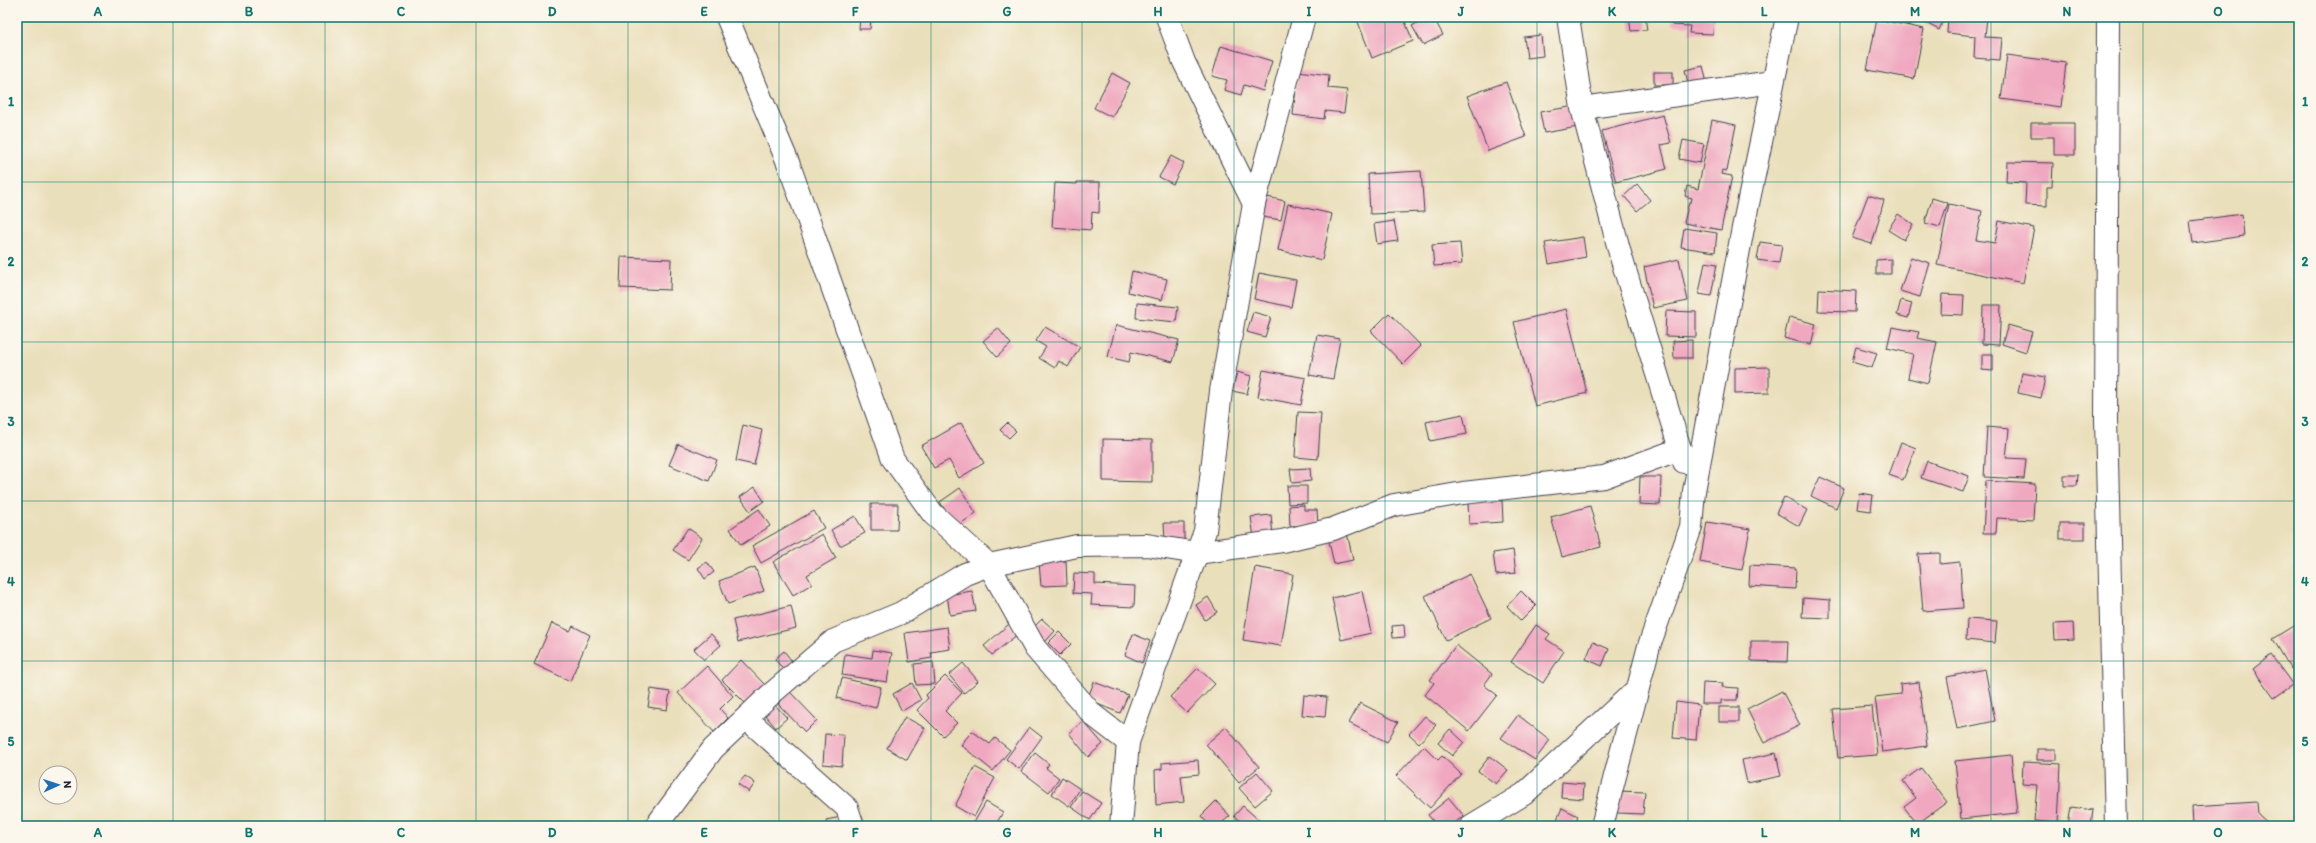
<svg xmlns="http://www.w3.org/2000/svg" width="2316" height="843" font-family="Itim,sans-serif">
	<rect width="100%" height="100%" fill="#fbf7ec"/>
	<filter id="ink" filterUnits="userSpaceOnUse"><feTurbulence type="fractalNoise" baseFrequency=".025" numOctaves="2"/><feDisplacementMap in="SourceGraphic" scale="8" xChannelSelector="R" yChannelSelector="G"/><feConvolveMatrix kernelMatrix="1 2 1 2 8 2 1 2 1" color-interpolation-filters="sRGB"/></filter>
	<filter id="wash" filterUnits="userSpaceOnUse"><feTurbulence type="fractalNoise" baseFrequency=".012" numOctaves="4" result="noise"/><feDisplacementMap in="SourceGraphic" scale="16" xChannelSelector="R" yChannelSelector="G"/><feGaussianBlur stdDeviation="0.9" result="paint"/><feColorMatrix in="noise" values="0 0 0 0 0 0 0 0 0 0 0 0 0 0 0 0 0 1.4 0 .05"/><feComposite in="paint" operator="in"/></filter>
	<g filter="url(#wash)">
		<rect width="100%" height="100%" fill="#eadfbb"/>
		<g id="blocks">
			<g fill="#f0a8c0">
				<polygon points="1356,17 1403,17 1413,41 1372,58"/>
				<polygon points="1428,17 1433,17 1443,35 1423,45 1412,26"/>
				<polygon points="1523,17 1541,17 1541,19 1523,21"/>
				<polygon points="1629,17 1645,17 1647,30 1631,31"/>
				<polygon points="1673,17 1714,17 1713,34 1689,33 1690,26 1672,25"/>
				<polygon points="1928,17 1945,17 1939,30 1926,23"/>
				<polygon points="1948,17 1987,17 1985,37 2002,38 2000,60 1974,58 1975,36 1947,33"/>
				<polygon points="860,18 871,19 870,29 859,29"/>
				<polygon points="1877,19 1924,29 1914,79 1867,70"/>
				<polygon points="1541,35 1543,56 1527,58 1524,37"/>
				<polygon points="1221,46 1272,61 1263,91 1244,85 1241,95 1224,90 1227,80 1212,76"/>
				<polygon points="2007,55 2066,63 2061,107 2001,99"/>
				<polygon points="1703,66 1707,83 1689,87 1685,70"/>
				<polygon points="1298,71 1329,75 1328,88 1347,90 1344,113 1325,111 1324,119 1293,115"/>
				<rect x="1654" y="72" width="19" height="13"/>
				<polygon points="1112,73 1130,83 1112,117 1094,108"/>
				<polygon points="1506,82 1526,137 1488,151 1467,96"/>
				<polygon points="1575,106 1578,127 1544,133 1540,112"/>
				<polygon points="1663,115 1671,143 1661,145 1667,169 1616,182 1602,131"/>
				<polygon points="1712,120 1736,125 1727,171 1722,170 1721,174 1732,176 1721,230 1684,223 1689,202 1691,202 1692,198 1685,196 1687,186 1698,189"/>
				<polygon points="2031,123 2075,123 2075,155 2054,155 2054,137 2031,137"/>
				<polygon points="1683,140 1704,144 1700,163 1679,159"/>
				<polygon points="1171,156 1184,163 1173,184 1159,177"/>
				<polygon points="2007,162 2053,163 2052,187 2047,187 2047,206 2025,205 2026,183 2006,182"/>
				<polygon points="1421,171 1424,212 1370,214 1368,174"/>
				<polygon points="1077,182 1100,182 1099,213 1092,212 1091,230 1052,227 1055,183 1077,184"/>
				<polygon points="1637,184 1650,200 1637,211 1624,196"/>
				<polygon points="1868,195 1884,200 1872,244 1852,238"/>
				<polygon points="1267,197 1285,201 1281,220 1263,217"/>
				<polygon points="1932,198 1948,203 1940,227 1925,223"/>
				<polygon points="1288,204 1332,214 1322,260 1278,250"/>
				<polygon points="1949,204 1982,211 1976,240 1995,243 1999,221 2034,228 2023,283 1937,265"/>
				<polygon points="1898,214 1913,224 1904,240 1888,230"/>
				<polygon points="2242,214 2244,236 2193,243 2190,221"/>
				<polygon points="1394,221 1398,241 1377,244 1374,224"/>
				<polygon points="1684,228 1717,233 1715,252 1681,247"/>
				<polygon points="1583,237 1586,257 1549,264 1545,243"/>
				<polygon points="1760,242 1782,245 1779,263 1757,260"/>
				<polygon points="1460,243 1462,264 1434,266 1432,245"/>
				<polygon points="621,257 671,259 670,290 620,288"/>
				<polygon points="1911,257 1930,263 1920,297 1900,291"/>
				<polygon points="1679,259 1688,301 1653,308 1644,267"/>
				<polygon points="1891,259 1891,274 1876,274 1876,260"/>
				<polygon points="1705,262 1717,264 1711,296 1699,294"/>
				<polygon points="1132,271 1167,279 1162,300 1128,292"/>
				<polygon points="1259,273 1296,280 1291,307 1254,299"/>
				<polygon points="1819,289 1856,291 1855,312 1818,311"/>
				<polygon points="1942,294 1964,295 1963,315 1941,314"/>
				<polygon points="1901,300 1912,303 1908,318 1897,315"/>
				<polygon points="1137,303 1178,307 1176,322 1136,318"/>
				<polygon points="1983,305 2001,305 1999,345 1982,344"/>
				<polygon points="1566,309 1587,393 1535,406 1514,322"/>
				<polygon points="1666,311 1696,312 1696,337 1665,336"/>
				<polygon points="1253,312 1271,317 1265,337 1247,332"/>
				<polygon points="1389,313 1421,346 1403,364 1371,331"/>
				<polygon points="1789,317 1816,324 1811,345 1784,338"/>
				<polygon points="1116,325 1179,340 1173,362 1131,352 1129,362 1108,357"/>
				<polygon points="2008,325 2032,332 2026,352 2002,344"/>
				<polygon points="1045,327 1080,347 1068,367 1059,361 1055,368 1039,358 1046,347 1036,341"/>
				<polygon points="1892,327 1919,332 1917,338 1937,342 1928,383 1908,378 1913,354 1887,348"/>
				<polygon points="998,328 1011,344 997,357 983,341"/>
				<polygon points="1317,335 1340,339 1333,379 1309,375"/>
				<polygon points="1692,340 1692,358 1674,358 1673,341"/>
				<polygon points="1856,347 1877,353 1872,368 1852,362"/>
				<polygon points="1982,354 1993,354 1993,371 1982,370"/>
				<polygon points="1769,367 1769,393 1735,394 1735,368"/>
				<polygon points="1263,370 1306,378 1301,405 1258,397"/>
				<polygon points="1237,372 1251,376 1247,394 1232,391"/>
				<polygon points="2022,373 2045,377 2041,398 2018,393"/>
				<polygon points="1298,412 1321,413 1318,459 1295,457"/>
				<polygon points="1463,414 1467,434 1430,441 1426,422"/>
				<polygon points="961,423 984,463 959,478 949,460 934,468 921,446"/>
				<polygon points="1007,423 1016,431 1009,438 1000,430"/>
				<polygon points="743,425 762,430 754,465 736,461"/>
				<polygon points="1987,427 2009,429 2006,458 2026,459 2024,479 1984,477"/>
				<polygon points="1103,439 1152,440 1152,482 1103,481"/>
				<polygon points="1901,442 1916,448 1903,480 1889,475"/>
				<polygon points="678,444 717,460 709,481 669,465"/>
				<polygon points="1927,461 1969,476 1963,492 1921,478"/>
				<polygon points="1310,468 1311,481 1292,483 1290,469"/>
				<polygon points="2064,475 2078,475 2077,486 2064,486"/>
				<polygon points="1640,477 1661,477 1660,505 1639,504"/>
				<polygon points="1820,477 1844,488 1836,508 1811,496"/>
				<polygon points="1986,481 2035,484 2033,520 1997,518 1996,533 1983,533"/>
				<polygon points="1287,486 1307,486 1307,503 1288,504"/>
				<polygon points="755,487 764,501 750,511 740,497"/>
				<polygon points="960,488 976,513 956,527 940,502"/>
				<polygon points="1859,493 1873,495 1871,511 1857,509"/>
				<polygon points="1784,497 1807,510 1799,526 1776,513"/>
				<polygon points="1502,499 1503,522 1469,524 1468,502"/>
				<polygon points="871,504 898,504 897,530 871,530"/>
				<polygon points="1304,505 1304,510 1317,510 1318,525 1290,526 1289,506"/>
				<polygon points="1590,506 1601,547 1562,557 1551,517"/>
				<polygon points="759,509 770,526 741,545 730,529"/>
				<polygon points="814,511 824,528 761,563 752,546"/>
				<polygon points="1271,515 1273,535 1254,538 1251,517"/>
				<polygon points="855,516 865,533 840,546 831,530"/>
				<polygon points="1707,522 1750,529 1742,570 1700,562"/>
				<polygon points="1164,523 1184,523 1184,540 1165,540"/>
				<rect x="2060" y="523" width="25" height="16"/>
				<polygon points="688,528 702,538 688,560 673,550"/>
				<polygon points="1347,533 1353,560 1334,564 1328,537"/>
				<polygon points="822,534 836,558 807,575 812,584 793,595 773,562"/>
				<polygon points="1513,550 1516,573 1496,575 1493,553"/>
				<polygon points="1940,553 1940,564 1960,562 1963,608 1923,611 1918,554"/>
				<polygon points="1066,561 1067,585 1041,586 1039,562"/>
				<polygon points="707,562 714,572 705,579 698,568"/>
				<polygon points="1750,565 1796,568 1795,589 1749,586"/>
				<polygon points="755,567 764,591 728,604 719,581"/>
				<polygon points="1255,567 1293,574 1281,646 1243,640"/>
				<polygon points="1074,573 1095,574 1095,584 1135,586 1134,607 1091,605 1092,594 1073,593"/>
				<polygon points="1470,574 1491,618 1446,640 1425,596"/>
				<polygon points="972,591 976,611 950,615 947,595"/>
				<polygon points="1362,591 1371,633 1341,640 1332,598"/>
				<polygon points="1521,591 1536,606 1521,621 1507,606"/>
				<polygon points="1208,597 1217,612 1205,620 1196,605"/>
				<polygon points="1803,598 1830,600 1830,618 1802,617"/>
				<polygon points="791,606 796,628 738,642 733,620"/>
				<polygon points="1042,619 1055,631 1046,641 1033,628"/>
				<polygon points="1967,619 1997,621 1995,643 1966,640"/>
				<polygon points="552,623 570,631 573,626 590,635 570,681 534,664"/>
				<polygon points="2073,623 2074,639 2055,640 2054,624"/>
				<polygon points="2299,623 2299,665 2291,669 2273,639"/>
				<polygon points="1009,624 1018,634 992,655 984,646"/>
				<polygon points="1404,625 1405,637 1393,638 1392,626"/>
				<polygon points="1536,625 1550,634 1546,639 1564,651 1543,683 1511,662"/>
				<polygon points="947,627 950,649 931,652 932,658 909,662 905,633"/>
				<polygon points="1059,632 1071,644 1060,655 1048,643"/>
				<polygon points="711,634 721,645 704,660 694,649"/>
				<polygon points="1133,634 1150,641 1142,663 1125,655"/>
				<polygon points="1751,641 1788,641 1787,662 1751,661"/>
				<polygon points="1593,642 1609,649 1602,666 1586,659"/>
				<polygon points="1456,645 1492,674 1484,685 1497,695 1469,731 1425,695 1434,683 1430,680"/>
				<polygon points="873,650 892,653 887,682 842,675 845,654 872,658"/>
				<polygon points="784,651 794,664 785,672 775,659"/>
				<polygon points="2271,655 2293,685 2274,698 2253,669"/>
				<polygon points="741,660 766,686 747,705 722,680"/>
				<polygon points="933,662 935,684 916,685 914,664"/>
				<polygon points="963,663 978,681 964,693 949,675"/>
				<polygon points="707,666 733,696 720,709 728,718 714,732 678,693"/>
				<polygon points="1198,668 1215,684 1187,713 1170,697"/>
				<polygon points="1985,669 1995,721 1957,729 1947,677"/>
				<polygon points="945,676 962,693 945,711 957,723 943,736 917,710 928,698 926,695"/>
				<polygon points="842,678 881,687 876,708 837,698"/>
				<polygon points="1094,682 1128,695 1120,713 1087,700"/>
				<polygon points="1703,682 1723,683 1722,687 1738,688 1737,700 1721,700 1721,704 1702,704"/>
				<polygon points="1919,682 1927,746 1882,752 1875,697 1901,694 1900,684"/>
				<polygon points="912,683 921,700 902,711 893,694"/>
				<polygon points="651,689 670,692 667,710 648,707"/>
				<polygon points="1782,691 1800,725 1764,743 1747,709"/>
				<polygon points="790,692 817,720 805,732 778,704"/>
				<polygon points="1304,695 1327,697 1325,717 1302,715"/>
				<polygon points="1676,702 1699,705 1696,740 1673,738"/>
				<polygon points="1360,703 1398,722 1387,742 1349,723"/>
				<polygon points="774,704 787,718 776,728 764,714"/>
				<polygon points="1872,706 1877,755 1838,758 1833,709"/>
				<rect x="1719" y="707" width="20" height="15"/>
				<polygon points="1518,715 1550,740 1535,760 1501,738"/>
				<polygon points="1425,716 1436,725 1419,743 1409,734"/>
				<polygon points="905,717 925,728 907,760 887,748"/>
				<polygon points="1083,721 1103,744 1088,757 1069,733"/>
				<polygon points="1029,727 1042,737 1019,769 1006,759"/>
				<polygon points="1226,727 1259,767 1239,783 1206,744"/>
				<polygon points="1450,729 1464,742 1452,756 1438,743"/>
				<polygon points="972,731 990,744 995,738 1010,750 993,771 961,745"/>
				<polygon points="825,734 844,735 842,766 823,764"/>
				<polygon points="1424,746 1438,760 1442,756 1461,774 1430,808 1396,776"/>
				<rect x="2037" y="749" width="19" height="11"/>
				<polygon points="1035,753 1049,764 1046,768 1059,778 1049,792 1021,771"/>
				<polygon points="1776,753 1781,776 1747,783 1742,760"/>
				<polygon points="2011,755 2017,813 1961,819 1955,761"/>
				<polygon points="1490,756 1508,770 1496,784 1478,771"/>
				<polygon points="1198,760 1199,774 1181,776 1184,802 1156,805 1155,770 1162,769 1162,763"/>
				<polygon points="2023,762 2061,764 2058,823 2034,821 2037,785 2022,784"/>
				<polygon points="975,767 995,778 974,817 955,806"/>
				<polygon points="1921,768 1947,802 1917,824 1904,807 1916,798 1903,781"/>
				<polygon points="1257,772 1273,791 1255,806 1239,788"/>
				<polygon points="745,776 755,783 749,792 738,784"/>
				<polygon points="1062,777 1080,789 1069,806 1052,794"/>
				<polygon points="1562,782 1584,784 1583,799 1561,797"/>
				<polygon points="1082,791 1101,803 1090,820 1071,807"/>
				<polygon points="1618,791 1645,792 1643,814 1617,813"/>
				<polygon points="1449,798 1464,816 1450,826 1437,826 1428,815"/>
				<polygon points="1216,801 1230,816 1218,826 1210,826 1201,816"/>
				<polygon points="986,802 1003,812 995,826 972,826"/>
				<polygon points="2257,802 2258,814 2271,826 2193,826 2192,806"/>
				<polygon points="1243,806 1261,822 1258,826 1246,826 1234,816"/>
				<polygon points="2071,807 2093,810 2091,826 2068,826"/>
				<polygon points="1562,808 1578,816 1573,826 1554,826"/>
				<polygon points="841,817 843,826 820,826 827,824 826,820"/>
			</g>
		</g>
	</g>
	<g filter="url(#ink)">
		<use href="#blocks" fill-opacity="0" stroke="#403e4e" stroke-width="1"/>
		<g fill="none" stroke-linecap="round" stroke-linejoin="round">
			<defs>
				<g id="street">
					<polyline points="727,17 789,165 893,459 933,514 989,565 1035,648 1093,715 1128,742"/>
					<polyline points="1167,17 1184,62 1254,204"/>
					<polyline points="1568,17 1582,108 1621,257 1684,462"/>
					<polyline points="2108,17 2106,419 2116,826"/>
					<polyline points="1582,108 1773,82"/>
					<polyline points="746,718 847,808 853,826"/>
					<polyline points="656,826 713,749 770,695 833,641 901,613 965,574 989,565 1077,546 1147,545 1197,553 1282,541 1333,529 1394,505 1463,493 1604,477 1680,449"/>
					<polyline points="1121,826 1128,742 1205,531 1221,391 1254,204 1304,17"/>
					<polyline points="1471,826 1524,794 1637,689"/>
					<polyline points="1602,826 1649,646 1691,527 1694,491 1743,228 1787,17"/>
				</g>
			</defs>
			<use href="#street" stroke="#403e4e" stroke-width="24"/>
			<use href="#street" stroke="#fff" stroke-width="22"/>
		</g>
	</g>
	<path fill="none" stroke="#0f766e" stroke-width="1" stroke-opacity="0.55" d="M173 17V826M325 17V826M476 17V826M628 17V826M779 17V826M931 17V826M1082 17V826M1234 17V826M1385 17V826M1537 17V826M1688 17V826M1840 17V826M1991 17V826M2143 17V826M17 182H2299M17 342H2299M17 501H2299M17 661H2299"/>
	<rect width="2316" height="843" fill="none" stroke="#fbf7ec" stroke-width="44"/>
	<g transform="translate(58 785) rotate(87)"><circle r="19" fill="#fbf7ec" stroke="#a4a2a5"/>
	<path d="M0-3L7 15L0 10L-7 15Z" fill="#1f6fb2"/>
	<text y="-6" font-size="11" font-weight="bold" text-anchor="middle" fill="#22223b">N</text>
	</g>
	<rect x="22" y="22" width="2272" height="799" fill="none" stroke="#0f766e" stroke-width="1.5"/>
	<g font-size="13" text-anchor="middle" font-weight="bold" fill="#0f766e">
		<text x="98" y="16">A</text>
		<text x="249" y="16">B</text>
		<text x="401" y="16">C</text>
		<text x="552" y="16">D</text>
		<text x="704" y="16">E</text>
		<text x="855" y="16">F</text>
		<text x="1007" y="16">G</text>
		<text x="1158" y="16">H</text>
		<text x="1309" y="16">I</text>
		<text x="1461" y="16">J</text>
		<text x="1612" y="16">K</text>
		<text x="1764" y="16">L</text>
		<text x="1915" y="16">M</text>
		<text x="2067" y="16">N</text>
		<text x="2218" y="16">O</text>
		<text x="11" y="106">1</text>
		<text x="2305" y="106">1</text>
		<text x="11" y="266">2</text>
		<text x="2305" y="266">2</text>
		<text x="11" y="426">3</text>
		<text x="2305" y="426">3</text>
		<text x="11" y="586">4</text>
		<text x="2305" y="586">4</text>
		<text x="11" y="746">5</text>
		<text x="2305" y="746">5</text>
		<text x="98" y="837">A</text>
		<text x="249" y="837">B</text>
		<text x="401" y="837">C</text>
		<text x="552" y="837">D</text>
		<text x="704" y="837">E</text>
		<text x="855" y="837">F</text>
		<text x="1007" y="837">G</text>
		<text x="1158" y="837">H</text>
		<text x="1309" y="837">I</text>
		<text x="1461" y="837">J</text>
		<text x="1612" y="837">K</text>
		<text x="1764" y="837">L</text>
		<text x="1915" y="837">M</text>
		<text x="2067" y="837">N</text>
		<text x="2218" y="837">O</text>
	</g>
</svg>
